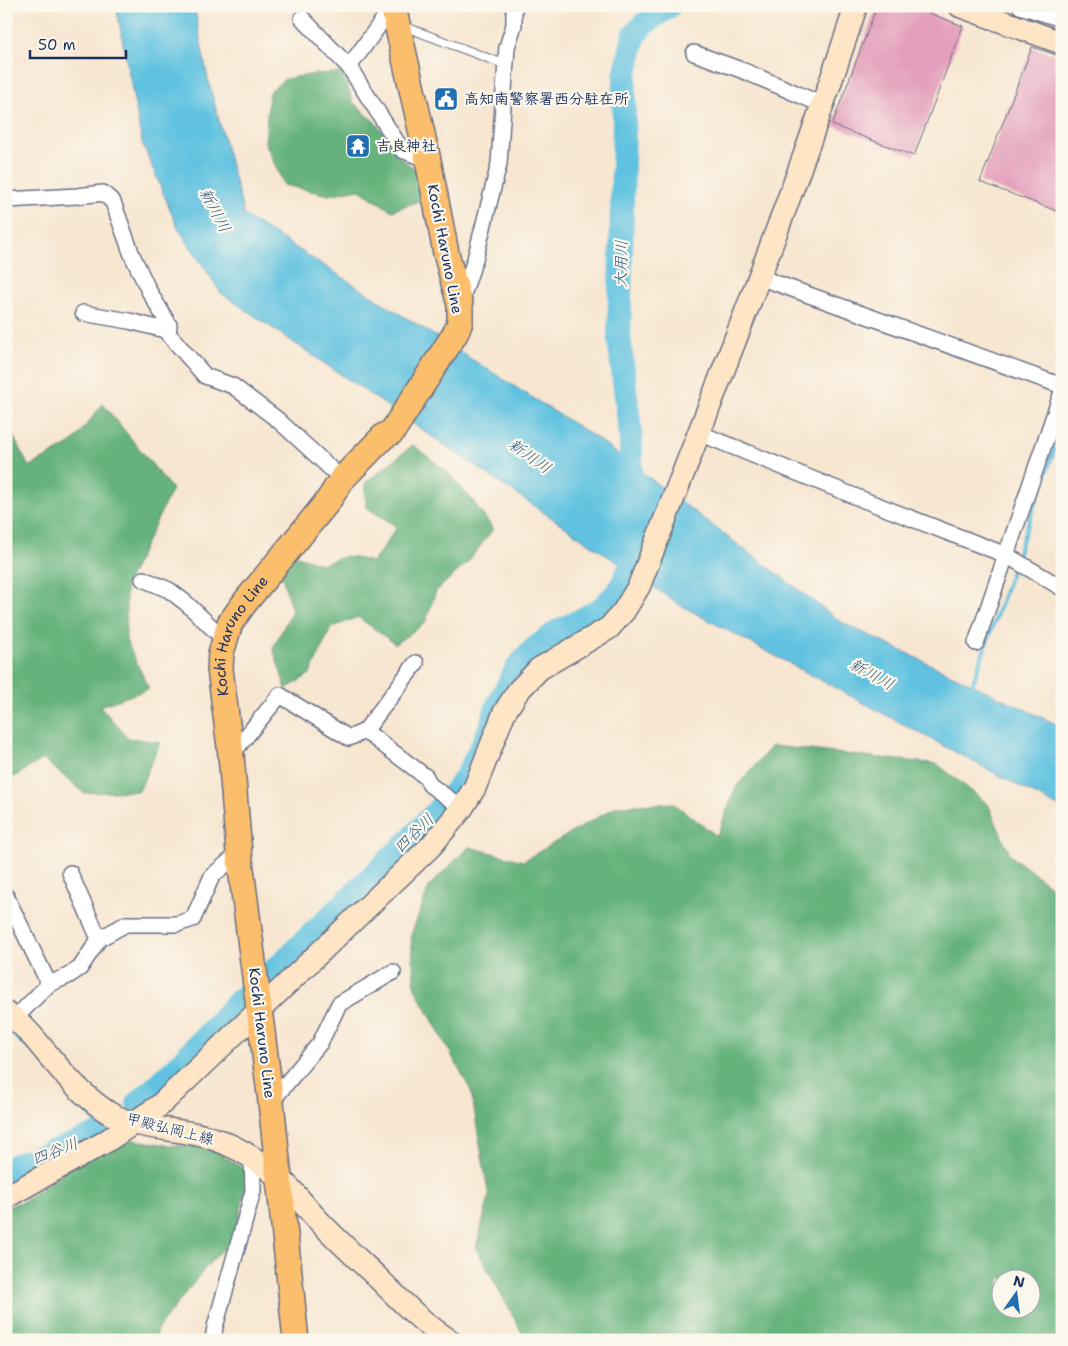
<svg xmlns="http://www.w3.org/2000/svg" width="1068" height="1346" font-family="'Shantell Sans','Klee One',sans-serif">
	<rect width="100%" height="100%" fill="#fbf7ec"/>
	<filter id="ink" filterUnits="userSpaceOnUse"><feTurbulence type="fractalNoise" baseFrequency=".02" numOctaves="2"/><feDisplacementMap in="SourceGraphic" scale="10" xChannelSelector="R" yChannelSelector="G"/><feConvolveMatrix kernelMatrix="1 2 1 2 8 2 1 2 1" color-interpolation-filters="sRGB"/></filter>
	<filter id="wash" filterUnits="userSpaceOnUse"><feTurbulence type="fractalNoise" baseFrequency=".0096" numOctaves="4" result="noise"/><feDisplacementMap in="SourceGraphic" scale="20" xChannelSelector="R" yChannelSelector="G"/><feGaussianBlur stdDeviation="1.12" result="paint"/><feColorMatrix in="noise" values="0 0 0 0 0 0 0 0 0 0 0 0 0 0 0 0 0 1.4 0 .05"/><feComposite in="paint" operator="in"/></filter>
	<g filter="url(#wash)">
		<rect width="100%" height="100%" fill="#f7e6d0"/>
		<g fill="#65b27c" stroke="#40706d" fill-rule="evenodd">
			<polygon points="342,73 353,102 378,125 400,158 424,175 421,200 392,211 358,189 329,195 284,185 265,142 269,92 285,79 315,74"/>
			<polygon points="103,404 172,489 126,585 126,640 149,689 100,706 128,738 160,742 139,791 84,793 43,759 6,782 6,416 8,426 29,467 72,443"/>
			<polygon points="413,445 445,470 473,501 493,529 467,563 436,591 425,623 395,644 358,617 331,628 310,674 286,689 273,648 292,611 281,572 294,555 322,564 346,556 373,562 397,527 366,507 365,483"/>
			<path d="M772 746 937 764 988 804 1010 855 1054 889 1062 891V1340H803L797 1335 790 1340H526L476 1248 489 1197 471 1091 415 988 411 935 430 885 469 847 523 861 617 806 673 803 717 836 736 787ZM1030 1278V1308H1000V1278Z"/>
			<polygon points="127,1139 168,1145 210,1147 248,1172 242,1206 232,1240 207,1266 158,1328 156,1340 6,1340 6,1207 24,1201 88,1154"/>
		</g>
		<polygon fill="#61c2e0" stroke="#3e789f" points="116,6 194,6 207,75 244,215 596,438 841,622 1062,727 1062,809 680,605 221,293 177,226 142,142"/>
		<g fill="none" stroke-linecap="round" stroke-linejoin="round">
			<g stroke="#61c2e0" stroke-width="4">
				<polyline points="1016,558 1062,428"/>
				<polyline points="971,688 1014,565"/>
				<polyline points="6,1029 29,1049"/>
				<polyline points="83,1107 105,1132"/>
			</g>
			<g stroke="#61c2e0" stroke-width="24">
				<polyline points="631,495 631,439 619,338 625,76 634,36 644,24 669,6"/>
				<polyline points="138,1104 176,1068 238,1002 283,962 412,838 455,792 468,774 489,731 499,702 517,668 534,649 558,631 581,620 603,607 619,591 643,542"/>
				<polyline points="6,1171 16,1165 105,1132"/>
			</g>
		</g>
		<g id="blocks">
			<g fill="#e39ebb">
				<polygon points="877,6 911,6 963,26 914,156 832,125"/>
				<polygon points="1032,47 1062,57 1062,213 980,182"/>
				<polygon points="353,140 365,143 363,153 351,151"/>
			</g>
		</g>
	</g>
	<g filter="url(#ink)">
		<use href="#blocks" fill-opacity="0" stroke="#686f86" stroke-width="1"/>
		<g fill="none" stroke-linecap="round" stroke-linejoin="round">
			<defs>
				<polyline id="lane" points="403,26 506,65"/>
				<g id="street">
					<polyline points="1020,6 1062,19"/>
					<polyline points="393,9 390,10 349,67 402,150 428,160"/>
					<polyline points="302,18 349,67"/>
					<polyline points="694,53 744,71 823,105"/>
					<polyline points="6,200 77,196 103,193 113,202 132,255 149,291 169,325 168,334"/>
					<polyline points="759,277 1062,386"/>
					<polyline points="461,301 475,259 499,164 507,47 514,25 514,6"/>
					<polyline points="83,313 129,321 165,330 205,376 233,386 278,420 342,479"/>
					<polyline points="699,433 864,500 1006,555 1062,588"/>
					<polyline points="143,579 169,590 186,603 224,639"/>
					<polyline points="976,643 1062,392"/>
					<polyline points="365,731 416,663"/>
					<polyline points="231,755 280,695 349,738 365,731 426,777 430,785 462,808"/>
					<polyline points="70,873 99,939"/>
					<polyline points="6,896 49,984"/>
					<polyline points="15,1018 49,984 68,976 80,968 99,939 126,924 177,924 193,919 212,876 239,853"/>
					<polyline points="271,1102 320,1043 339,1004 393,972"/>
					<polyline points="213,1340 215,1327 253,1191 252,1158"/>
				</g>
				<g id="secondary">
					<polyline points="960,6 1062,43"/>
					<path d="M6 1013C26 1025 39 1045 54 1062 70 1081 88 1100 109 1113 140 1131 178 1127 211 1138 234 1145 258 1160 277 1176 292 1188 304 1206 318 1220 337 1240 358 1259 378 1278 400 1300 422 1323 449 1340"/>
					<path d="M6 1197 105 1142 159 1106 431 846 462 808 475 787 504 713 518 691 539 669 609 628 624 611 639 586C714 393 792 202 856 6"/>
				</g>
				<g id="primary">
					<path id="s1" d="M296 1340 271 1102 239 853 231 755 220 669 221 653 230 623 246 601 328 501 342 479 384 436 392 432 455 334 460 322V305L446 253 428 160 393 6"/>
				</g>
			</defs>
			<use href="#lane" stroke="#686f86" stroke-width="10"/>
			<use href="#street" stroke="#686f86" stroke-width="18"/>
			<use href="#secondary" stroke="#686f86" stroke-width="25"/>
			<use href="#primary" stroke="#686f86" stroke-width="28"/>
			<use href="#lane" stroke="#fff" stroke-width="8"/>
			<use href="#street" stroke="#fff" stroke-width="15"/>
			<use href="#secondary" stroke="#fde5c5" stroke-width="22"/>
			<use href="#primary" stroke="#fabe6d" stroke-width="25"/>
		</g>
	</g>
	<defs>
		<symbol id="civic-square" viewBox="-11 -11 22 22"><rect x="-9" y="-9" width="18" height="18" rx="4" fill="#1f6fb2" stroke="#fbf7ec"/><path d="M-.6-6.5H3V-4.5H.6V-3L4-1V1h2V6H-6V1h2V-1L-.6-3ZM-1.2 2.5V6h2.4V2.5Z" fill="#fff"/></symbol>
		<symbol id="temple-square" viewBox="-11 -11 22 22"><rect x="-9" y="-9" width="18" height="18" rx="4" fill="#1f6fb2" stroke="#fbf7ec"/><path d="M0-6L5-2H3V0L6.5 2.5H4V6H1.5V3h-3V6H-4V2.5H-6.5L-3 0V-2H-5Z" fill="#fff"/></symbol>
	</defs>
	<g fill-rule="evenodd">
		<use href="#civic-square" x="432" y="85" width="28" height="28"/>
		<use href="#temple-square" x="344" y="132" width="28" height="28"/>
	</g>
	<g text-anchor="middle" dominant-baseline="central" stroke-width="4.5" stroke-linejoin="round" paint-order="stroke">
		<g font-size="15" font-weight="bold" fill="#1b2f5e" stroke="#fbf7ec" text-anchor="start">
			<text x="464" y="99">高知南警察署西分駐在所</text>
			<text x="376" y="146">吉良神社</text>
		</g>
		<g font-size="15" fill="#1b2f5e" stroke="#fbf7ec">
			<text transform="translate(445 249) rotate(79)">Kochi Haruno Line</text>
			<text stroke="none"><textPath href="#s1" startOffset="714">Kochi Haruno Line</textPath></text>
			<text transform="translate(262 1033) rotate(83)">Kochi Haruno Line</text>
			<text transform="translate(170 1129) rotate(14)">甲殿弘岡上線</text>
		</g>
		<g font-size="16" font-style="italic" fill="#305b85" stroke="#fbf7ec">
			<text transform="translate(215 210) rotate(62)">新川川</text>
			<text transform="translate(621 264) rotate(-89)">大用川</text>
			<text transform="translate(530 456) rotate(35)">新川川</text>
			<text transform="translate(872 674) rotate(29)">新川川</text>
			<text transform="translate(414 833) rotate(-44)">四谷川</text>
			<text transform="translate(55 1151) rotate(-21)">四谷川</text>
		</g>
	</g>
	<rect width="1068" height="1346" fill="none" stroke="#fbf7ec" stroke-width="25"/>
	<g transform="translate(1016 1294) rotate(14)"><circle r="24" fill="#fbf7ec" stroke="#a1a7b3"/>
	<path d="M0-4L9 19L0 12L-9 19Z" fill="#1f6fb2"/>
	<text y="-8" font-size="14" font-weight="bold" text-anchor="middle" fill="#1b2f5e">N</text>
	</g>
	<path d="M30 50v8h96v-8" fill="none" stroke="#1b2f5e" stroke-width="2.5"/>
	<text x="38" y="50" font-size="15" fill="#1b2f5e" stroke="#fbf7ec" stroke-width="4" paint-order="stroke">50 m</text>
</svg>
